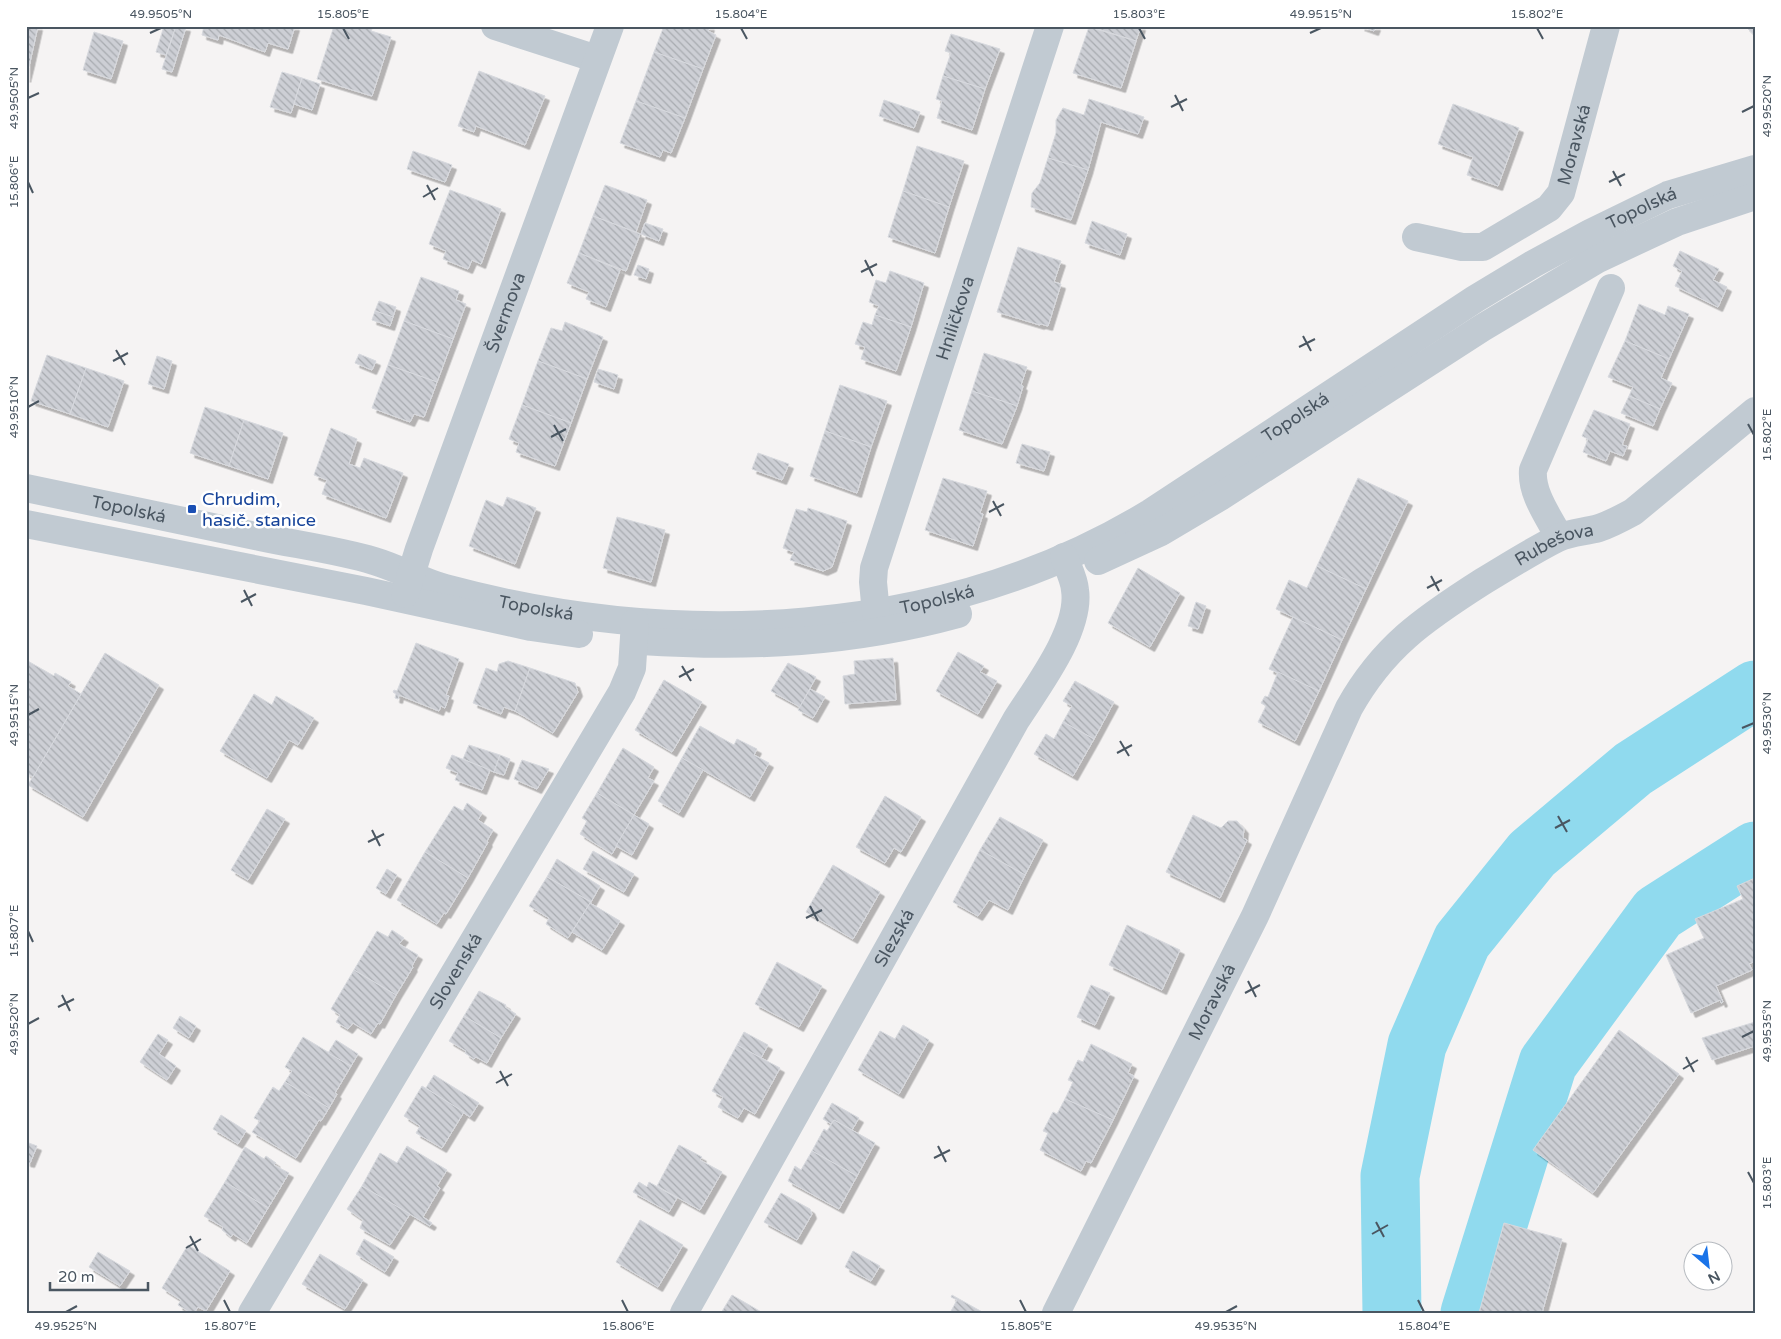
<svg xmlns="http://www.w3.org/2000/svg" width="1781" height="1339" font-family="'Varela Round',sans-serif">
	<defs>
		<pattern id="building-back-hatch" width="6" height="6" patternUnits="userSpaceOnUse" patternTransform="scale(1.25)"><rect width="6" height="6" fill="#cdcfd5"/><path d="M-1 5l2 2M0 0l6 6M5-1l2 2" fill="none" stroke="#a8abb0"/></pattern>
		<filter id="shadow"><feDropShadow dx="4.5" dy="4.5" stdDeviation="0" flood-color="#0004"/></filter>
	</defs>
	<rect width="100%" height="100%" fill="#f5f3f3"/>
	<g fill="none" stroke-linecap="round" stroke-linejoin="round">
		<g stroke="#90daee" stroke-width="59">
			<polyline points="1392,1313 1390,1176 1417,1045 1462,941 1532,854 1633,769 1755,690"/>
			<polyline points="1470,1313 1548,1063 1658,913 1755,851"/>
		</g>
	</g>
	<g fill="url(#building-back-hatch)" stroke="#d7d9de" filter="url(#shadow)">
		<polygon points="26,26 38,26 30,62 26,62"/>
		<polygon points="164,26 176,26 166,55 156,52"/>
		<polygon points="176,26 186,27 172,72 162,69"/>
		<polygon points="204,26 295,26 288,49 268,43 265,52 219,35 218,40 202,35"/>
		<polygon points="334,26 364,26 372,29 371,31 391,37 372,96 317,79"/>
		<polygon points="664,26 710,26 708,31 716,35 703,69 654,52"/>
		<polygon points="1089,26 1141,26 1136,41"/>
		<polygon points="1360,26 1376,26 1374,31"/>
		<polygon points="1745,26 1755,26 1755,36"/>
		<polygon points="1089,27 1136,41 1121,88 1073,73"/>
		<polygon points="94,32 123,41 111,79 83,70"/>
		<polygon points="951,34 1000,49 985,89 943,76 951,53 945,51"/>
		<polygon points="654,52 703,69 685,118 636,101"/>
		<polygon points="26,62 30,62 26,78"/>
		<polygon points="479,71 545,96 525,145 476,126 474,132 458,126"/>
		<polygon points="282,72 302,78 291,113 270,107"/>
		<polygon points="943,76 985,89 972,130 937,118 942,101 936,99"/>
		<polygon points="302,78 320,84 312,110 294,104"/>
		<polygon points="1089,99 1144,117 1138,134 1101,122 1088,170 1048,158 1056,133 1056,120 1063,108 1084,115"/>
		<polygon points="884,100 920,112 914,128 879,116"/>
		<polygon points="636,101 685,118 671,153 663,150 660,157 620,143"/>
		<polygon points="1453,104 1519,128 1498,186 1467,175 1473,157 1438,144"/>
		<polygon points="917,146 964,161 949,207 903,191"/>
		<polygon points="413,151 452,165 445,182 407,169"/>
		<polygon points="1048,158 1088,170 1071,220 1031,207 1032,193 1040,183"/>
		<polygon points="605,185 647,200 636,232 593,216"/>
		<polygon points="450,190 501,209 481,264 472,260 468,269 443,259 446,251 429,244"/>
		<polygon points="903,191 949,207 935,253 888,237"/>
		<polygon points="593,216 640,234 626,271 579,253"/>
		<polygon points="1092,221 1127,234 1120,255 1085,243"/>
		<polygon points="645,223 663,229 659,241 641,234"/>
		<polygon points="1018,247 1061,261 1054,282 1061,284 1048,326 1041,324 1040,325 997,312"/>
		<polygon points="1680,251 1719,269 1713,280 1727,287 1718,307 1675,286 1682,271 1673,266"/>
		<polygon points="579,253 620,270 606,307 586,299 589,292 567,283"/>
		<polygon points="638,265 649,269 646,279 634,275"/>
		<polygon points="890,271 924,283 911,327 875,315 879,306 869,302 876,280 886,283"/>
		<polygon points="421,277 459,291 456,300 466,304 453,339 404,321"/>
		<polygon points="379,301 396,307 393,317 375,311"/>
		<polygon points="1639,304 1665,315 1668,306 1689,314 1669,359 1625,341"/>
		<polygon points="375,311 393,317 390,326 372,320"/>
		<polygon points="875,315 911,327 896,371 861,359 865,347 855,344 863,322 872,325"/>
		<polygon points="404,321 453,339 437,382 388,365"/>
		<polygon points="565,322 603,337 587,379 538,361 551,328 562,331"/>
		<polygon points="1625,341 1669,359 1661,378 1672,383 1660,409 1629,396 1633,387 1608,377"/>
		<polygon points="984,353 1027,367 1021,385 1023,386 1017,406 972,391"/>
		<polygon points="359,354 376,361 372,370 355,363"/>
		<polygon points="47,355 86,368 70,414 31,401"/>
		<polygon points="157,356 172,361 164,389 148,384"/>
		<polygon points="538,361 587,379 571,423 522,405"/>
		<polygon points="388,365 437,382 424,417 414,414 410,422 372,408"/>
		<polygon points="86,368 124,381 108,427 70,414"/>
		<polygon points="598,369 618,375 614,389 594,382"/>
		<polygon points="840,385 887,401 871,447 825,431"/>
		<polygon points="972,391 1017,406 1002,444 959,430"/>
		<polygon points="1629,396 1660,409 1653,426 1621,413"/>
		<polygon points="522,405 571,423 555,466 516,452 519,443 509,439"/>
		<polygon points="205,407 244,420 229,466 190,453"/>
		<polygon points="1594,410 1630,424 1622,445 1627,446 1623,456 1610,451 1606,461 1583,452 1588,439 1582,436"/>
		<polygon points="244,420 283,433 268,479 229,466"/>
		<polygon points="331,428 357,439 349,464 360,468 364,458 403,473 386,518 322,494 327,480 314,475"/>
		<polygon points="825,431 871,447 857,493 810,476"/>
		<polygon points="1022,444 1050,452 1044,471 1016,463"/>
		<polygon points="758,453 789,464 782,480 752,469"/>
		<polygon points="943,478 987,491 980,513 983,514 973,546 925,530"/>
		<polygon points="1358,478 1408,501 1366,589 1317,566"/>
		<polygon points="507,497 536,508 515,564 469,546 486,500 503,507"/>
		<polygon points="808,508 847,521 832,567 823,571 790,560 794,552 783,548 796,509 807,512"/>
		<polygon points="617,517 665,530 651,582 603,568"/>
		<polygon points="1317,566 1366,589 1342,640 1276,609 1289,580 1307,588"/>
		<polygon points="1138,568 1180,593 1150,647 1108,623"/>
		<polygon points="1196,602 1206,606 1198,629 1188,626"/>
		<polygon points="1293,617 1342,640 1319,691 1269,669"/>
		<polygon points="416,643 459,659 446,695 449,696 445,708 441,706 439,711 399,695 398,699 395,698 396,694 393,692 394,690 397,691"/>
		<polygon points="958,652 984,666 980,672 997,681 978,714 936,691"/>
		<polygon points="105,653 159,685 83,817 28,785"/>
		<polygon points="893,658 896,700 845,704 843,676 855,674 854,661"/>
		<polygon points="26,660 54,676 55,673 71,682 68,686 81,694 33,777 26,773"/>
		<polygon points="508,661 530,668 515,711 504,707 501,714 473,703 486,668 497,672 499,664"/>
		<polygon points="788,663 816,677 800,707 771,691"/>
		<polygon points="530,668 575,683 578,692 553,733 515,711"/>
		<polygon points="1278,672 1319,691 1295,741 1258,722 1266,706 1261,703 1265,696 1268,697"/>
		<polygon points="664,680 702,702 672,752 635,730"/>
		<polygon points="1075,681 1114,702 1094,739 1063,722 1072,706 1063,701"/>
		<polygon points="810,689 825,697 813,718 798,710"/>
		<polygon points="254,694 272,705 276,696 314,718 298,745 289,740 267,778 220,751"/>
		<polygon points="1063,722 1094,739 1073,776 1034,754 1046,734 1054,739"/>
		<polygon points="700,726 734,745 737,739 757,749 754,755 769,763 750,797 682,758"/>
		<polygon points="469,745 500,755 494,772 463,759"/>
		<polygon points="623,748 654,767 648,778 654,781 634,815 597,793"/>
		<polygon points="452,755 490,770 482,790 455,780 458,773 446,768"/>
		<polygon points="500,755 510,759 504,775 494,772"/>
		<polygon points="682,758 703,770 679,813 658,801"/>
		<polygon points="522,760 549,769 537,789 514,779"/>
		<polygon points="597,793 634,815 612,854 580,834 587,821 582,818"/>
		<polygon points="885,796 921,817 901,852 894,848 885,863 856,847"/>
		<polygon points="467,803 482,813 478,820 493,830 487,841 488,842 468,878 425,852 454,806 463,811"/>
		<polygon points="267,809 285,819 248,880 231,870"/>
		<polygon points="634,815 649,824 632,855 616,846"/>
		<polygon points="1193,815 1221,828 1228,821 1237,821 1244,829 1243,838 1247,840 1220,898 1166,872"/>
		<polygon points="1000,817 1043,840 1025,875 980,850"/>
		<polygon points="980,850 1025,875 1008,910 989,900 978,916 953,902"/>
		<polygon points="593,851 634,874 624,892 583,869"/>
		<polygon points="425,852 468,878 446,914 444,913 437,924 397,900"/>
		<polygon points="557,859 600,886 591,902 547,877"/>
		<polygon points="833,865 880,892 853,939 806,912"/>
		<polygon points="387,869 397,875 386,894 376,888"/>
		<polygon points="547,877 591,902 568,938 546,924 549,918 529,906"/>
		<polygon points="1755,878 1755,961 1749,964 1752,970 1716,986 1723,1002 1721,1003 1720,1000 1691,1013 1666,955 1704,938 1695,919 1743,899 1737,886"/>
		<polygon points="590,903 620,921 602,950 572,932"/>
		<polygon points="1127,925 1180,950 1162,990 1109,965"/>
		<polygon points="392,930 404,938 399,944 418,955 412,966 413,967 396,995 354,970 377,931 388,937"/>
		<polygon points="777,962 822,986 799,1027 755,1004"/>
		<polygon points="354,970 396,995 380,1024 378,1023 371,1034 353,1023 348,1029 336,1022 340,1015 331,1009"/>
		<polygon points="1091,985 1110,993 1095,1025 1077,1017"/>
		<polygon points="479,991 506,1005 505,1007 516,1014 501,1038 464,1016"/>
		<polygon points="180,1016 196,1026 189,1038 173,1028"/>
		<polygon points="464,1016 501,1038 487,1063 476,1057 474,1059 465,1053 466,1051 449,1041"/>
		<polygon points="1755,1022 1755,1046 1712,1060 1702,1038"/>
		<polygon points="903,1025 929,1040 899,1094 858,1070 880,1031 895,1039"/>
		<polygon points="1619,1030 1679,1074 1593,1193 1533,1150"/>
		<polygon points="744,1032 768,1045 761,1058 737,1045"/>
		<polygon points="158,1034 168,1040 159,1054 176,1066 167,1080 140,1062"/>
		<polygon points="303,1037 351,1066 335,1093 337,1094 329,1108 285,1082 292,1071 285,1067"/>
		<polygon points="336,1040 358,1054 351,1066 328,1053"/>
		<polygon points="1091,1044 1132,1064 1128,1073 1134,1076 1113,1120 1065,1099 1073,1082 1068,1080 1078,1060 1083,1062"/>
		<polygon points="737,1045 780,1068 755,1114 744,1108 738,1118 718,1107 723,1097 712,1091"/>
		<polygon points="434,1075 479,1103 470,1117 426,1088"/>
		<polygon points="285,1082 329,1108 321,1121 319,1120 296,1158 252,1132 260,1121 254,1118 273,1087 279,1091"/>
		<polygon points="422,1086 464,1112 442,1148 416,1133 420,1126 404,1116"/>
		<polygon points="1065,1099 1113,1120 1091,1163 1086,1161 1081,1171 1040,1150 1048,1133 1043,1131 1053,1112 1057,1114"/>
		<polygon points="832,1103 859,1118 852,1130 834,1120 831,1124 823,1119"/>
		<polygon points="221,1115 246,1131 238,1144 213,1129"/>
		<polygon points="834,1120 875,1143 857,1176 812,1151 824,1129 827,1131"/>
		<polygon points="26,1142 37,1146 30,1163 26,1162"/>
		<polygon points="679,1145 702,1157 700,1160 722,1172 700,1210 657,1186"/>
		<polygon points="407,1146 447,1170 437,1186 440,1188 423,1217 432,1223 430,1226 362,1186 380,1153 397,1163"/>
		<polygon points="245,1147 264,1159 266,1156 276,1163 274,1165 289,1173 268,1208 225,1182"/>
		<polygon points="812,1151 857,1176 839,1209 788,1181 795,1166 801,1170"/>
		<polygon points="225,1182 268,1208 247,1243 233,1234 231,1237 222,1230 223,1227 204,1216"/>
		<polygon points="639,1182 647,1187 649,1182 677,1198 669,1212 633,1192"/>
		<polygon points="362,1186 410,1214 390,1245 360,1228 363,1220 347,1209"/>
		<polygon points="781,1193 810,1209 812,1214 797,1240 764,1222"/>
		<polygon points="640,1220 683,1245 658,1287 616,1262"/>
		<polygon points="1504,1223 1562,1239 1542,1313 1479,1313"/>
		<polygon points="364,1239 394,1257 385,1272 356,1254"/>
		<polygon points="188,1245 230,1271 206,1311 198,1307 194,1313 191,1313 178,1305 181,1300 162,1288"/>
		<polygon points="853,1251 880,1266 871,1281 845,1267"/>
		<polygon points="98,1252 130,1271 120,1286 89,1267"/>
		<polygon points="320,1254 363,1280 345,1309 302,1284"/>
		<polygon points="732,1295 763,1313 721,1313"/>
		<polygon points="952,1295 984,1313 950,1313 957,1300 951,1297"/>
	</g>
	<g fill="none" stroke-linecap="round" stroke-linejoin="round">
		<g stroke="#c1cad2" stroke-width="28">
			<polyline points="495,26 597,59"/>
			<path id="s1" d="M1416 237 1462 247H1483L1549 208 1561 193 1606 26"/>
			<path id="s2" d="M26 488C104 504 182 520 260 537 298 545 337 550 374 561 398 568 420 581 445 588 676 650 941 640 1150 513L1475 299 1533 264 1590 233 1668 195 1755 169"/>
			<polyline points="26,524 366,591 531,627 579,634"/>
			<path d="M1559 537C1549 517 1531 494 1533 470L1611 288"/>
			<polyline points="1098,561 1161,532 1220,497 1482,328 1598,259 1677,222 1755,196"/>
			<path id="s3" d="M405 594 419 549 610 26"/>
			<path id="s4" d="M876 613 873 582 874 568 1050 26"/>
			<path d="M641 641C750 648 852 643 958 614"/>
			<path id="s5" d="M252 1313 622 692 632 668 635 622"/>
			<path id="s6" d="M684 1313 1016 720C1037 687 1081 630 1075 590 1074 578 1068 568 1064 557"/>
			<path id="s7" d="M1056 1313 1255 916 1349 708C1383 647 1424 619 1482 582 1507 567 1532 551 1558 538 1571 532 1585 532 1599 528 1611 524 1622 518 1633 512L1755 411"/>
		</g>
	</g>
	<path fill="none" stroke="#4a5661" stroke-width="2" d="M343 28 349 39M741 28 747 39M1139 28 1145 39M1537 28 1543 39M150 33 161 28M1310 33 1321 28M1175 95 1183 111M28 98 39 93M1171 107 1187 99M1742 112 1754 106M1613 171 1621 186M28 182 33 193M1609 182 1625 174M427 185 435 200M423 197 438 188M865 260 873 276M861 272 877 264M1303 336 1311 351M1299 347 1315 339M116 350 125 365M113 361 128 353M28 407 39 401M1748 424 1754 435M554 425 563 441M551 437 566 429M993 501 1001 516M989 512 1004 504M1431 576 1439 591M1427 588 1442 580M244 590 252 606M241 602 256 594M682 666 691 681M679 677 694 669M28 715 39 709M1742 728 1754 723M1120 741 1129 756M1117 753 1132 745M1558 816 1567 832M1555 828 1570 820M372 830 380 846M368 842 384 834M810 906 818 921M806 918 822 910M28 931 33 942M1248 981 1256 997M1245 993 1260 985M62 995 70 1011M58 1007 74 999M28 1024 39 1018M1742 1037 1754 1031M1686 1057 1694 1072M1683 1069 1698 1060M500 1071 508 1086M496 1083 512 1074M938 1146 946 1162M934 1158 950 1150M1748 1172 1754 1183M1376 1222 1384 1237M1372 1234 1388 1225M190 1236 198 1251M186 1248 201 1239M224 1300 230 1312M622 1300 628 1312M1020 1300 1026 1312M1418 1300 1424 1312M66 1312 77 1306M1226 1312 1237 1306"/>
	<rect fill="#1a4fb4" stroke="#fff" stroke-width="2" x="187" y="504" width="10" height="10" rx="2.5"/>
	<g text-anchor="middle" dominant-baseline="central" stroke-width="5" stroke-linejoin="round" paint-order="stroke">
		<g font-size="18" fill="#4a5661" stroke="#fff">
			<text stroke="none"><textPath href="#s1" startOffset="214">Moravská</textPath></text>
			<text stroke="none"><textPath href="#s2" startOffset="1739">Topolská</textPath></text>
			<text stroke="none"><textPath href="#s3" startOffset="299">Švermova</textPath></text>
			<text stroke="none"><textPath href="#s4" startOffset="308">Hniličkova</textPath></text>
			<text stroke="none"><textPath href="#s2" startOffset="1334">Topolská</textPath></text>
			<text stroke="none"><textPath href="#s2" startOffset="105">Topolská</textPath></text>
			<text stroke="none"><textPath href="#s7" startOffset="940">Rubešova</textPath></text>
			<text stroke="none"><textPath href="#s2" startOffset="929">Topolská</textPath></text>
			<text stroke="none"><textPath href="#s2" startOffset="525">Topolská</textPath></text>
			<text stroke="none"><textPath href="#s6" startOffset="430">Slezská</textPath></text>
			<text stroke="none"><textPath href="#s5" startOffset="398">Slovenská</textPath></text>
			<text stroke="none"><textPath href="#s7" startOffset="348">Moravská</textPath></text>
		</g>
		<g font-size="18" fill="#164399" stroke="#fff" text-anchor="start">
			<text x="202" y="499">Chrudim,<tspan x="202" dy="21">hasič. stanice</tspan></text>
		</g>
	</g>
	<rect width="1781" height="1339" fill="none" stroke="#ffffff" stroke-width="55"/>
	<g transform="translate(1708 1266) rotate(152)"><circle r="24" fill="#ffffff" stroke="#b7bbc0"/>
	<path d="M0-4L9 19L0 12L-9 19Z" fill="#1a73e8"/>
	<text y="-8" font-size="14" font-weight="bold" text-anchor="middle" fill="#4a5661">N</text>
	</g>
	<path d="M50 1282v8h98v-8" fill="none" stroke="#4a5661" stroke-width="2.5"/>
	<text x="58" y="1282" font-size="15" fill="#4a5661" stroke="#ffffff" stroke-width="4" paint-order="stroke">20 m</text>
	<rect x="28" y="28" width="1726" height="1284" fill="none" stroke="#4a5661" stroke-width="2"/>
	<g font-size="12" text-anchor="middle" fill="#4a5661">
		<text x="161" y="18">49.9505°N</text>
		<text x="343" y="18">15.805°E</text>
		<text x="741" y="18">15.804°E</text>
		<text x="1139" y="18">15.803°E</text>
		<text x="1321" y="18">49.9515°N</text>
		<text x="1537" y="18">15.802°E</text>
		<text transform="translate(14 98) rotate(-90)" y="4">49.9505°N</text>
		<text transform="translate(1767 106) rotate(-90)" y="4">49.9520°N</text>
		<text transform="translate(14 182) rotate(-90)" y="4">15.806°E</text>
		<text transform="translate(14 407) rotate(-90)" y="4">49.9510°N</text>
		<text transform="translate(1767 435) rotate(-90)" y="4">15.802°E</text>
		<text transform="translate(14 715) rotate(-90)" y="4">49.9515°N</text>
		<text transform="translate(1767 723) rotate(-90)" y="4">49.9530°N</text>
		<text transform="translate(14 931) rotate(-90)" y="4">15.807°E</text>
		<text transform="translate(14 1024) rotate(-90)" y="4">49.9520°N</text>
		<text transform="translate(1767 1031) rotate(-90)" y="4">49.9535°N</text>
		<text transform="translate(1767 1183) rotate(-90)" y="4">15.803°E</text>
		<text x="66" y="1330">49.9525°N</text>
		<text x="230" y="1330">15.807°E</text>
		<text x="628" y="1330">15.806°E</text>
		<text x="1026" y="1330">15.805°E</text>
		<text x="1226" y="1330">49.9535°N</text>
		<text x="1424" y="1330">15.804°E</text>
	</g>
</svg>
